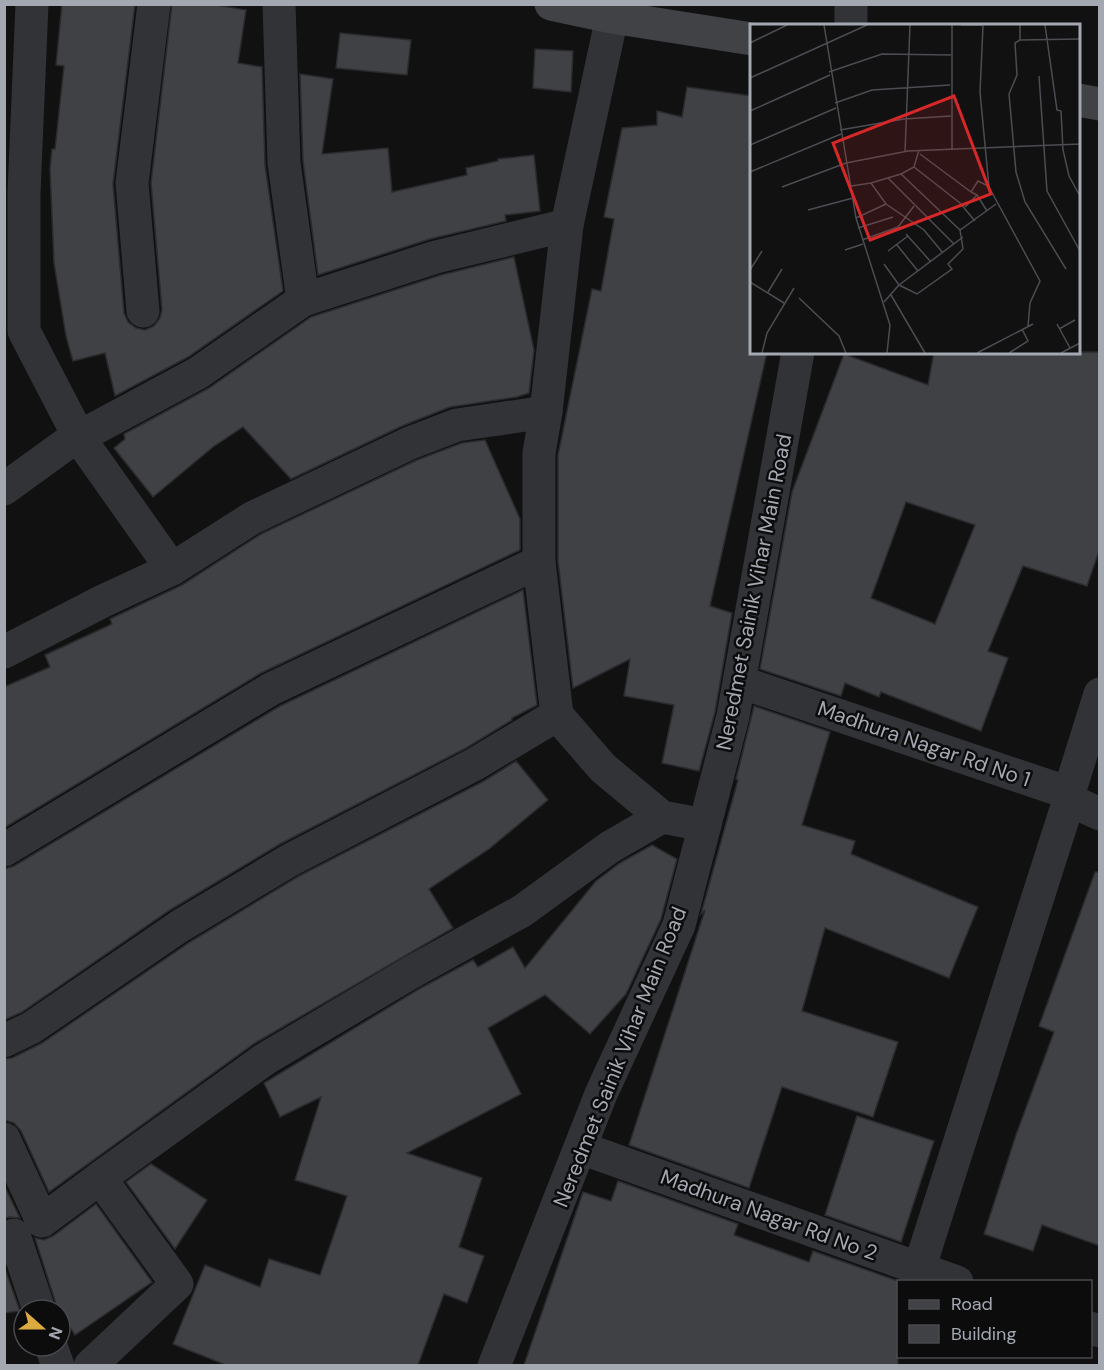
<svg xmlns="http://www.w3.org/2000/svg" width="1104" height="1370" font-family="'DM Sans',sans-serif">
	<rect width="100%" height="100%" fill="#111112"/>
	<g fill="#404145" stroke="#2b2b2e" stroke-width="1.5" fill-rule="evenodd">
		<polygon points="62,4 135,4 113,184 124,313 128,322 136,328 145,330 154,326 160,318 162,310 151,183 172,4 211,4 246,10 238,63 262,67 265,165 283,291 188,357 115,396 105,353 73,361 66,336 54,263 50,169 52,149 55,149 64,66 56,65"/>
		<polygon points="340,33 411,40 407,75 336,68"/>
		<polygon points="535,49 573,51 571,92 533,88"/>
		<polygon points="300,74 333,79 322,154 388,148 392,192 467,175 466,168 498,161 498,159 534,155 540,211 505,215 506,221 430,239 318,275 303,161"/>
		<polygon points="687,87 752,96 752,352 767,352 710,606 732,613 715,712 699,771 662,763 674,705 624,696 630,659 573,688 558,561 558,455 592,289 601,291 614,219 604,217 622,128 657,125 657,111 682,117"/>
		<polygon points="514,257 534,350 529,393 517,397 450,407 402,426 291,479 243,427 213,447 153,497 114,448 125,439 124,434 209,388 311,317 441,275"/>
		<path d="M934 352H1100V548L1087 586 1023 566 988 651 1008 658 981 731 881 692 879 697 845 683 841 696 760 669 792 492 844 354 928 385ZM906 502 975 525 935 624 871 598Z"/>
		<polygon points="485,440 520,519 520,550 261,673 4,828 4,687 50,667 45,655 112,624 110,619 182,585 261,534 417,460 462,443"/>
		<polygon points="523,590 537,705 512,718 512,720 466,748 280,844 170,910 22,1012 4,1020 4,869 14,866 280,706"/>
		<polygon points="754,706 830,732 802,825 855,841 851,854 978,907 949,978 825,928 802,1011 898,1042 873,1117 782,1087 749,1188 629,1145 705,910 701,914 738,780 736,779"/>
		<polygon points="516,761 548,800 489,849 429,889 453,928 255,1043 49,1192 21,1131 14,1123 4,1120 4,1059 12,1058 42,1043 190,942 299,876 484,781"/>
		<polygon points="652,845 677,859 661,919 626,994 590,1034 545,995 488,1028 521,1094 407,1153 482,1178 459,1247 484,1256 467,1303 444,1294 418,1365 226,1365 173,1344 205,1265 260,1287 269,1259 320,1275 347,1196 295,1180 321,1097 280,1117 264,1083 419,989 473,960 478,967 513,947 525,968 596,881 620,863"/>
		<polygon points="1095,872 1100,872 1100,1246 1042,1225 1033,1251 984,1234 1016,1135 1054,1032 1039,1026"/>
		<polygon points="857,1116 934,1141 901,1242 825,1215"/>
		<polygon points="151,1164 207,1200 175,1249 126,1182"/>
		<polygon points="618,1181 738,1224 734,1235 809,1262 813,1251 898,1281 898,1365 524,1365 583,1192 611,1201"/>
		<polygon points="4,1185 20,1218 9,1217 4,1219"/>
		<polygon points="96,1204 152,1282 75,1335 57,1307 35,1238 44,1240 53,1236"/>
		<polygon points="4,1266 20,1311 4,1313"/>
	</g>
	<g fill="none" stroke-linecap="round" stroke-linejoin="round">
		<g stroke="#323337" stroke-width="33">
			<polyline points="32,4 24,193 24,331 80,439 172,569"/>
			<polyline points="279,4 284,163 303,300"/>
			<polyline points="851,26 851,4"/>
			<polyline points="143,311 132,183 154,4"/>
			<polyline points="4,489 66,444 198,373 303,300 436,257 567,225 612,17"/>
			<polyline points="539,562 539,453 546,412 567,225"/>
			<polyline points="4,652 103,601 172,569 252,518 410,443 457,425 546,412"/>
			<polyline points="740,682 1069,793 1069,800 1100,814"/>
			<polyline points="1069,793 1100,694"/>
			<polyline points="4,850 271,689 539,562 557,715 603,768 662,817 705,825"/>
			<polyline points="4,1041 31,1028 180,926 290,860 475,764 557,715"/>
			<polyline points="4,1139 42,1221 100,1178"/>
			<polyline points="581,1148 957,1282"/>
			<polyline points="14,1235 39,1310"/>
			<polyline points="919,1269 1069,800"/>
			<polyline points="1090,1328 1100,1331"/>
			<polyline points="51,1346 58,1366"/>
			<polyline points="90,1366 177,1284 100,1178 265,1059 410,973 522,911 610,847 662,817"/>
			<polyline points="494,1366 601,1094 679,925 733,716 798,352"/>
		</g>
		<g stroke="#414246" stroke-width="33">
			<polyline points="551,4 612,17 752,39"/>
			<polyline points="1078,100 1100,104"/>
		</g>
	</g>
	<g text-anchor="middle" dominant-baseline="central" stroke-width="5" stroke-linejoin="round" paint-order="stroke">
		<g font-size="21" fill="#a4a8b1" stroke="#0c0c0d">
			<text transform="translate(754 592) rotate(-79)">Neredmet Sainik Vihar Main Road</text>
			<text transform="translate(924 744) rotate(19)">Madhura Nagar Rd No 1</text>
			<text transform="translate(620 1057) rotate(-68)">Neredmet Sainik Vihar Main Road</text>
			<text transform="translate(769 1215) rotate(20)">Madhura Nagar Rd No 2</text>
		</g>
	</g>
	<g transform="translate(750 24)">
		<rect width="330" height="330" fill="#111112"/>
		<path fill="none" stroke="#4c4d52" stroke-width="1.5" d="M74 1 106 194 140 301 137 329M211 1H233M270 1V16L330 15M295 1 307 86 311 87 313 126 319 152 330 172M233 2 230 68 239 163 290 257 280 279 278 302M270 16 265 19 267 51 259 70 266 148 275 178 316 245M0 19 37 1M79 48 132 30 201 31M289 52 297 167 330 227M0 54 117 1M85 79 122 66 200 61M0 87 80 51M154 95 201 92M90 106 154 95M0 121 86 84M169 126 164 143 151 150 210 206 246 180M202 126V1M155 128 160 1M170 130 221 168 228 157 238 162M164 143 210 179 225 197M0 148 91 110M138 154 204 220M121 159 151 150M101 162 121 159 136 180 174 206 193 229M32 163 96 139 158 127 330 120V57M227 171 237 187M215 183 227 171 221 168M58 186 103 174M106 194 136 180M108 204 143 193M156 210 181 238M112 216 148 203 164 182M147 221 168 247M95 226 113 220M138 227 158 212M134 240 149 261 213 213M0 246 12 227M0 258 34 279M18 268 32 245M141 271 175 329M49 274 89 312 96 329M134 278 149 261 167 270 202 245 198 240 213 225 210 206M307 300 320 324M309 305 325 296M12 329 17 309 44 264M227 329 283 300M259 329 278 317 272 305M311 329 330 319"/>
		<path fill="#d62828" fill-opacity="0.15" stroke="#d62828" stroke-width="3" d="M204 72 241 170 120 216 83 119Z"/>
		<rect width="330" height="330" fill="none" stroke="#a4a8b1" stroke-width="3"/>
	</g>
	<rect width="1104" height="1370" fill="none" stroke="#a4a8b1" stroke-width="12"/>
	<rect x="897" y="1280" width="195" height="78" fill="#0c0c0d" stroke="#494a4f" stroke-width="1.5"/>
	<rect x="909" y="1300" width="30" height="9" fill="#414246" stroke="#494a4f" stroke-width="1.5"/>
	<text x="951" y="1310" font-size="18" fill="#a4a8b1">Road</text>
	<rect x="909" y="1325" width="30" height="18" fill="#404145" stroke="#494a4f" stroke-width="1.5"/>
	<text x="951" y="1340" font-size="18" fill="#a4a8b1">Building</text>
	<g transform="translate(42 1328) rotate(111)"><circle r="28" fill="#0c0c0d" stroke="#494a4f" stroke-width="1.5"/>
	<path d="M0-4.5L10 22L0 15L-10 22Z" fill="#dbaa40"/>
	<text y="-9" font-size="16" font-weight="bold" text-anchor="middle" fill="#a4a8b1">N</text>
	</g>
</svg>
